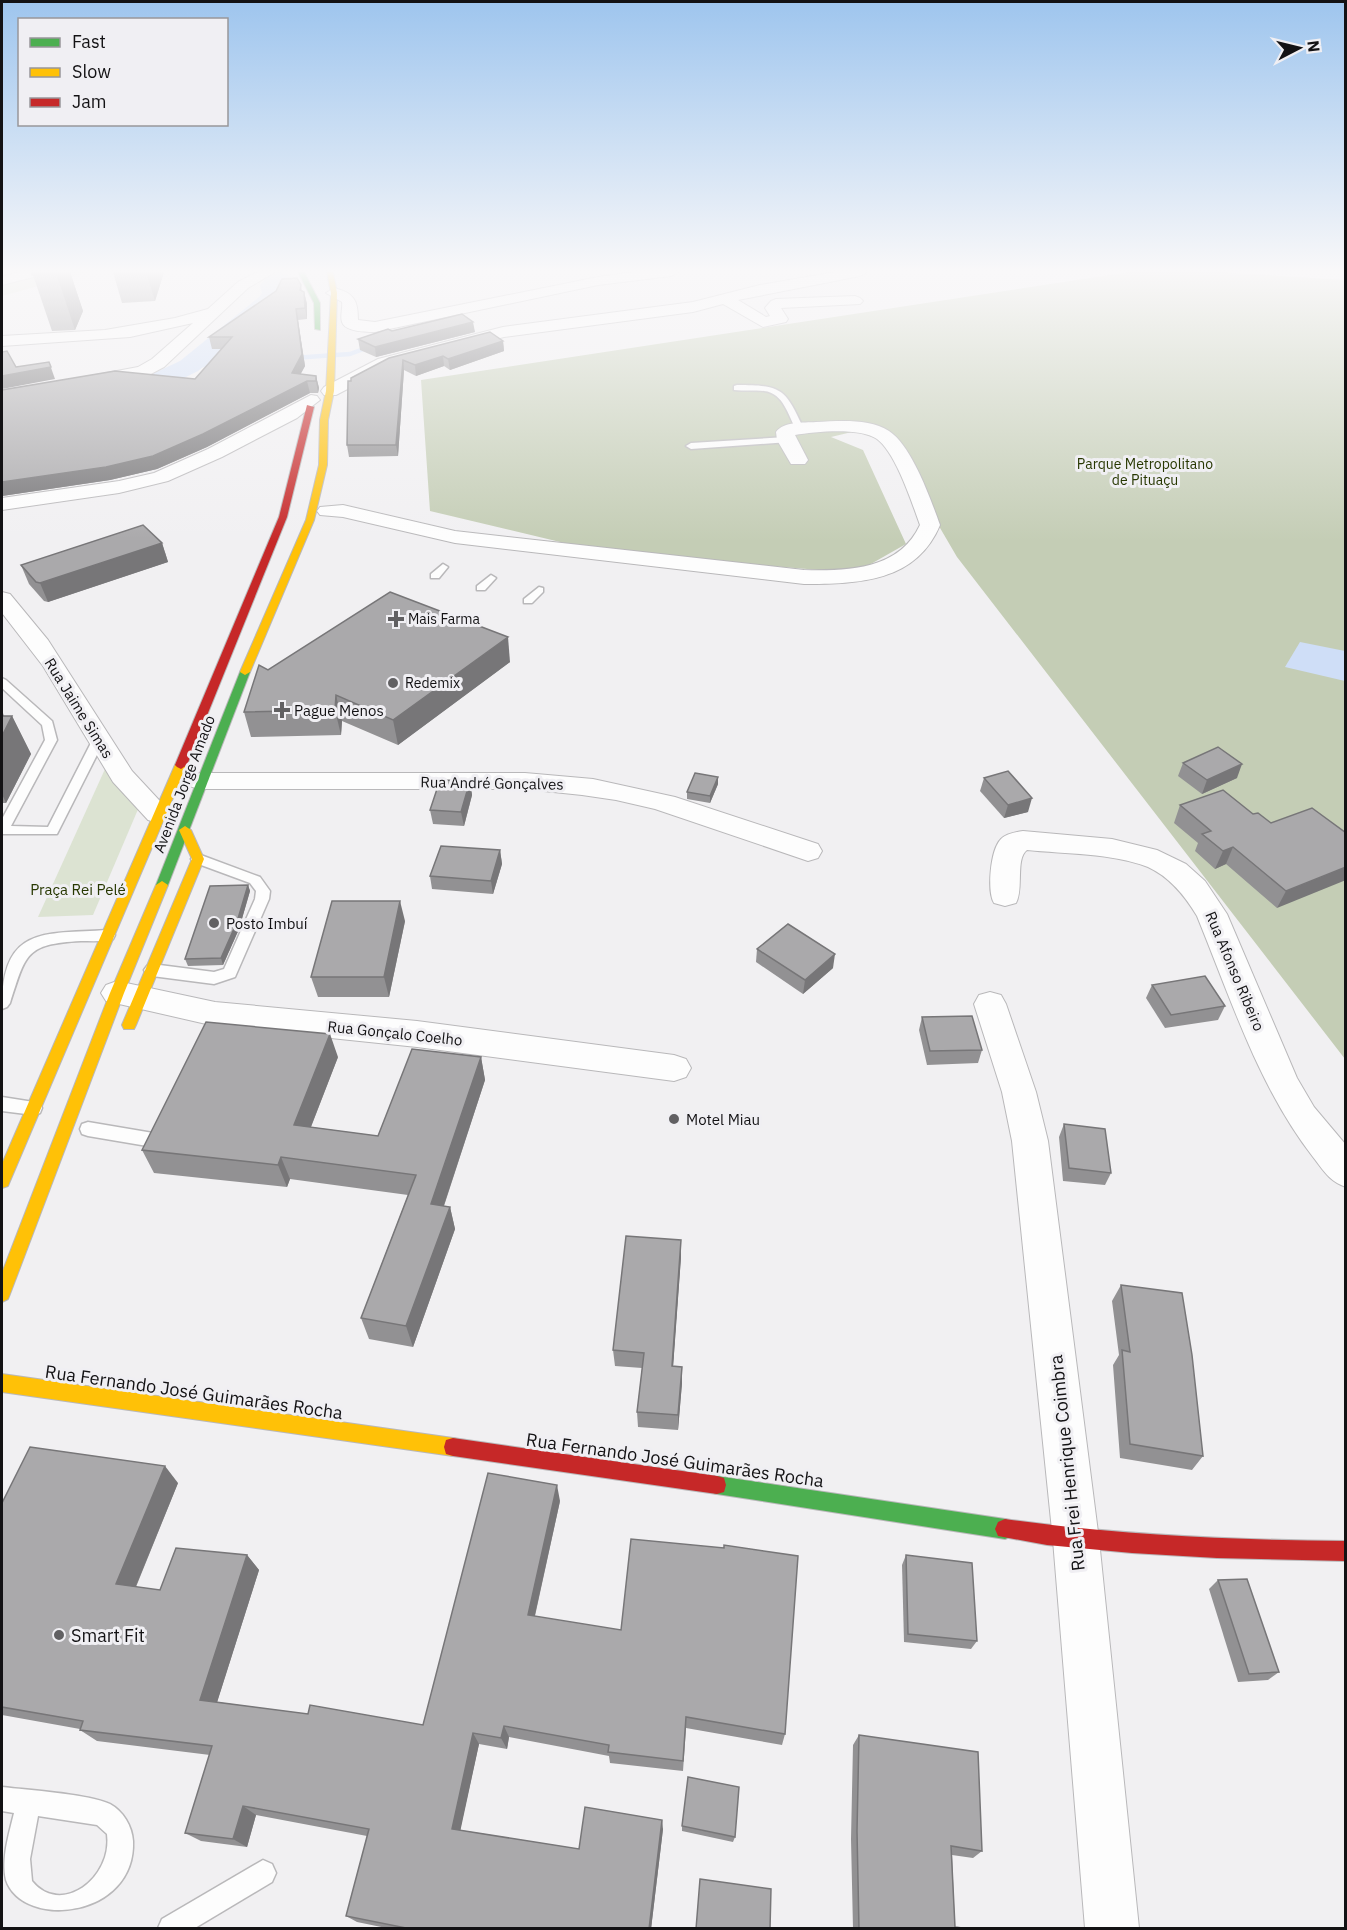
<svg xmlns="http://www.w3.org/2000/svg" width="1347" height="1930" font-family="'IBM Plex Sans',sans-serif">
	<rect width="100%" height="100%" fill="#f1f0f2"/>
	<g fill="#dce3d2">
		<polygon points="50,272 90,272 2,296 2,285"/>
		<polygon points="105,769 139,807 93,915 38,917"/>
	</g>
	<polygon fill="#c4cdb5" points="1129,272 1219,272 1345,280 1345,1059 957,557 891,444 856,431 831,437 863,450 906,544 855,573 602,552 430,511 421,380"/>
	<polygon fill="#cfdef7" points="1300,642 1345,651 1345,681 1285,667"/>
	<g fill="none" stroke-linecap="round" stroke-linejoin="round">
		<g stroke="#cfdef7" stroke-width="4.5">
			<polyline points="293,358 350,354 369,347"/>
			<polyline points="189,366 218,364"/>
		</g>
		<path fill="#cfdef7" fill-rule="evenodd" d="M279 272 287 274 290 279 283 287 286 293 275 307 198 371 108 416 2 456V437L88 404 180 361 259 297 262 293 260 286C265 278 270 274 279 272Z"/>
		<defs>
			<g id="lane">
				<path d="M737 385C783 385 785 389 804 429L797 431C788 416 784 393 764 391 754 390 744 391 734 390V386Z"/>
				<polygon points="786,437 790,440 789,442 691,449 686,446 691,443"/>
				<polygon points="443,564 448,567 439,578 431,578 431,574"/>
				<polygon points="491,575 496,578 485,590 477,590 477,586"/>
				<polygon points="539,587 543,588 543,592 532,603 524,603 524,599"/>
				<polygon points="2,678 6,680 52,721 57,740 11,826 48,827 93,739 99,735 105,739 57,834 2,834 2,819 45,740 42,725 2,688"/>
				<polygon points="198,854 260,877 270,891 269,899 235,977 214,984 152,976 147,974 144,970 147,966 152,964 214,972 224,969 255,899 256,891 250,883 193,862 191,859"/>
				<path d="M108 930 115 935 113 939C103 942 91 941 81 941 25 944 26 954 10 1003L7 1007 2 1009C2 926 42 934 108 930Z"/>
				<polygon points="2,1097 40,1103 42,1108 40,1113 34,1115 2,1111"/>
				<polygon points="88,1122 159,1134 165,1136 168,1141 165,1146 159,1148 88,1136 82,1134 80,1129 82,1124"/>
				<path d="M2 1787C27 1790 89 1794 110 1804 123 1811 132 1826 133 1841 136 1918 23 1930 6 1880 1 1859 9 1834 14 1813L2 1811ZM38 1816 97 1825 107 1834C113 1878 61 1917 32 1881L30 1859Z"/>
				<polygon points="263,1860 272,1864 276,1873 272,1882 195,1928 158,1928 162,1919"/>
			</g>
			<g id="street">
				<polygon points="18,272 43,272 41,275 2,285 2,277"/>
				<polygon points="257,272 275,272 248,288 164,367 149,375 91,386 85,385 82,381 85,377 138,367 152,359 193,323 130,337 2,346 2,336 105,330 175,318 208,309 238,282"/>
				<path d="M634 272H678L671 276 598 285 375 332C367 332 345 332 342 322 340 316 343 308 342 302L326 293 334 288C354 293 358 300 358 320L375 322 598 277Z"/>
				<polygon points="835,272 867,272 860,276 738,300 766,317 770,316 765,308 771,301 776,299 855,296 860,298 863,301 860,304 781,308 788,319 786,322 763,327 723,304 693,312 504,337 390,367 336,395 324,395 321,391 324,387 378,359 503,327 693,302 760,285"/>
				<polygon points="311,395 317,396 320,400 297,418 222,457 168,481 119,493 2,510 2,498 119,481 154,473 208,449"/>
				<path d="M816 422C839 421 869 418 889 431 912 446 931 500 940 525 916 582 859 584 804 584L455 543 343 517 320 515 317 511 320 507 343 505 455 531 804 570C848 571 899 570 920 525 912 503 896 453 877 439 859 427 815 432 795 435L808 460 805 464H791L777 440 776 432C784 421 803 423 816 422Z"/>
				<polygon points="2,592 10,594 48,640 132,771 172,814 168,820 158,823 148,820 113,782 43,666 2,613"/>
				<polygon points="202,773 525,773 593,779 675,797 818,844 822,851 818,858 808,861 655,809 616,800 582,795 525,789 202,789 192,787 188,781 192,775"/>
				<path d="M1023 831 1112 839 1157 850 1186 864 1205 881 1227 914 1297 1078 1314 1107 1346 1145V1187C1329 1181 1324 1171 1313 1157 1258 1086 1231 999 1197 916 1185 896 1170 877 1148 867 1111 853 1066 854 1027 850 1015 859 1024 889 1016 903L1005 906 994 903C987 892 990 850 1001 839 1006 834 1016 832 1023 831Z"/>
				<polygon points="117,981 215,1002 417,1021 674,1055 686,1059 691,1068 686,1077 674,1081 417,1047 215,1026 106,1001 101,993 106,985"/>
				<polygon points="990,992 1001,995 1006,1004 1036,1092 1048,1141 1099,1540 1139,1928 1085,1928 1053,1540 1012,1141 1002,1092 974,1004 979,995"/>
			</g>
			<g id="fast">
				<polygon points="298,272 304,272 320,303 320,330 315,329 314,303"/>
				<polygon points="245,669 250,672 168,885 166,888 158,888 156,885 240,672"/>
				<polygon points="717,1476 1005,1519 1012,1522 1015,1529 1012,1536 1005,1539 717,1494 710,1492 708,1485 710,1478"/>
			</g>
			<g id="slow">
				<polygon points="327,272 333,272 337,293 334,391 328,420 327,465 314,520 250,672 245,675 240,672 306,520 319,465 320,420 326,391 331,293"/>
				<polygon points="181,761 187,765 10,1181 8,1186 2,1188 2,1164 175,765"/>
				<polygon points="185,826 191,830 204,859 136,1025 134,1029 124,1029 122,1025 192,859 179,830"/>
				<polygon points="162,881 168,885 124,993 10,1294 8,1299 2,1302 2,1273 110,993 156,885"/>
				<polygon points="2,1374 453,1438 460,1440 462,1447 460,1454 453,1456 2,1392"/>
			</g>
			<g id="jam">
				<polygon points="307,405 314,407 287,517 187,765 181,769 177,767 175,765 279,517"/>
				<polygon points="453,1438 717,1476 724,1478 726,1485 724,1492 717,1494 453,1456 446,1454 444,1447 446,1440"/>
				<path d="M1005 1519C1118 1535 1231 1540 1346 1541V1561L1217 1558 1132 1553 1047 1545 998 1536 995 1529 998 1522Z"/>
			</g>
		</defs>
		<use href="#lane" stroke="#b9b8ba" stroke-width="3"/>
		<use href="#street" stroke="#b9b8ba" stroke-width="2"/>
		<use href="#fast" stroke="#b9b8ba" stroke-width="2"/>
		<use href="#slow" stroke="#b9b8ba" stroke-width="2"/>
		<use href="#jam" stroke="#b9b8ba" stroke-width="2"/>
		<use href="#lane" fill="#fdfdfd" fill-rule="evenodd"/>
		<use href="#street" fill="#fdfdfd" fill-rule="evenodd"/>
		<use href="#fast" fill="#4caf50" fill-rule="evenodd"/>
		<use href="#slow" fill="#ffc107" fill-rule="evenodd"/>
		<use href="#jam" fill="#c62828" fill-rule="evenodd"/>
	</g>
	<g fill="#929193">
		<polygon points="32,272 70,272 83,311 75,330 52,331"/>
		<polygon points="113,272 164,272 155,301 122,303"/>
		<polygon points="301,285 302,291 304,292 307,304 307,319 298,320 305,366 300,374 316,376 319,388 318,393 310,393 207,447 157,469 110,480 2,496 2,390 195,379 222,349 212,349 209,337"/>
		<polygon points="475,332 376,357 360,350 358,339"/>
		<polygon points="503,341 504,351 450,370 444,366 416,376 404,370 398,456 349,457 347,445 351,381 389,358"/>
		<polygon points="162,543 168,562 48,602 44,601 29,584 21,565"/>
		<polygon points="510,662 398,745 342,721 341,735 251,737 244,712 268,670"/>
		<polygon points="2,710 4,716 12,716 31,754 6,803 3,803 2,805"/>
		<polygon points="1183,763 1237,778 1202,794 1178,776"/>
		<polygon points="718,777 718,784 710,803 687,799 687,792"/>
		<polygon points="984,778 1028,812 1004,818 980,791"/>
		<polygon points="470,781 472,795 464,826 433,824 430,810"/>
		<polygon points="1180,805 1253,814 1271,823 1346,833 1277,908 1226,864 1215,869 1195,851 1198,843 1174,823"/>
		<polygon points="500,850 502,864 493,894 432,889 430,876"/>
		<polygon points="248,885 250,891 239,929 223,965 188,966 185,959"/>
		<polygon points="405,921 389,997 318,997 311,977"/>
		<polygon points="757,949 833,968 803,994 756,962"/>
		<polygon points="1152,985 1225,1006 1218,1020 1165,1028 1146,998"/>
		<polygon points="922,1017 982,1050 978,1063 927,1065 919,1030"/>
		<polygon points="338,1057 311,1127 378,1136 481,1057 485,1080 444,1206 450,1207 455,1229 413,1347 369,1339 361,1318 408,1195 290,1179 287,1187 154,1173 142,1150"/>
		<polygon points="1064,1124 1111,1173 1105,1185 1063,1181 1059,1137"/>
		<polygon points="681,1257 673,1366 682,1367 682,1383 678,1430 638,1427 637,1412 642,1368 615,1366 613,1350"/>
		<polygon points="1121,1285 1203,1456 1192,1470 1120,1458 1113,1365 1119,1355 1112,1301"/>
		<polygon points="178,1483 136,1587 160,1590 247,1555 259,1570 217,1702 308,1714 423,1725 560,1501 535,1616 785,1734 782,1745 686,1728 683,1771 610,1763 609,1756 509,1737 507,1749 479,1744 460,1830 579,1849 663,1829 651,1929 391,1929 357,1922 346,1916 367,1836 256,1815 247,1847 201,1841 185,1833 210,1755 97,1741 80,1730 80,1729 2,1715 2,1503"/>
		<polygon points="906,1555 977,1641 971,1649 904,1642 902,1565"/>
		<polygon points="1218,1580 1279,1672 1268,1680 1238,1682 1209,1589"/>
		<polygon points="859,1735 982,1851 973,1858 952,1855 955,1927 970,1929 853,1929 851,1839 853,1745"/>
		<polygon points="682,1826 735,1837 733,1842 682,1831"/>
	</g>
	<g fill="#777678">
		<polygon points="56,272 70,272 83,311 75,330 56,273"/>
		<polygon points="146,272 164,272 155,301"/>
		<polygon points="304,292 307,304 307,319 305,308"/>
		<polygon points="296,309 305,366 295,385 292,373"/>
		<polygon points="473,322 475,332 376,357 375,347"/>
		<polygon points="503,341 504,351 450,370 448,359"/>
		<polygon points="443,356 444,366 416,376 415,365"/>
		<polygon points="403,360 404,370 398,456 396,445"/>
		<polygon points="49,362 55,379 2,389 2,376"/>
		<polygon points="316,376 319,388 318,393 316,381"/>
		<polygon points="307,381 310,393 207,447 157,469 110,480 2,496 2,482"/>
		<polygon points="162,543 168,562 48,602 40,583"/>
		<polygon points="508,637 510,662 398,745 393,720"/>
		<polygon points="336,695 342,721 341,735 335,710"/>
		<polygon points="12,716 31,754 6,803 2,794 2,736"/>
		<polygon points="1242,764 1237,778 1202,794 1207,780"/>
		<polygon points="718,777 718,784 710,803 710,796"/>
		<polygon points="470,781 472,795 464,826 461,812"/>
		<polygon points="1032,798 1028,812 1004,818 1008,805"/>
		<polygon points="1233,847 1226,864 1215,869 1223,851"/>
		<polygon points="500,850 502,864 493,894 491,881"/>
		<polygon points="1346,867 1346,880 1277,908 1286,891"/>
		<polygon points="248,885 250,891 239,929 223,965 221,958"/>
		<polygon points="400,901 405,921 389,997 384,977"/>
		<polygon points="835,954 833,968 803,994 805,980"/>
		<polygon points="330,1034 338,1057 303,1147 294,1125"/>
		<polygon points="481,1057 485,1080 437,1226 431,1204"/>
		<polygon points="281,1157 290,1179 287,1187 278,1165"/>
		<polygon points="450,1207 455,1229 413,1347 406,1326"/>
		<polygon points="681,1240 681,1257 672,1382 672,1366"/>
		<polygon points="682,1367 682,1383 678,1430 678,1415"/>
		<polygon points="165,1466 178,1483 131,1598 116,1584"/>
		<polygon points="557,1485 560,1501 532,1628 528,1615"/>
		<polygon points="247,1555 259,1570 214,1712 200,1700"/>
		<polygon points="504,1726 509,1737 507,1749 501,1738"/>
		<polygon points="473,1733 479,1744 459,1837 452,1829"/>
		<polygon points="243,1806 256,1815 247,1847 233,1839"/>
		<polygon points="662,1820 663,1829 651,1929 649,1929"/>
	</g>
	<g fill="#aaa9ab" stroke="#777678" stroke-width="1.5">
		<polygon points="32,272 56,272 56,273 32,275"/>
		<polygon points="297,278 301,285 300,290 304,292 305,308 296,309 302,354 292,373 316,376 316,381 307,381 203,434 153,456 106,467 2,482 2,390 115,371 195,379 232,337 209,337 276,291 282,279"/>
		<polygon points="462,314 473,322 375,347 358,339 388,329 392,331"/>
		<polygon points="490,332 503,341 448,359 443,356 415,365 403,360 396,445 347,445 348,381 351,381 351,378 389,358"/>
		<polygon points="7,351 16,367 49,362 51,367 2,376 2,352"/>
		<polygon points="143,525 162,543 40,583 36,582 21,565"/>
		<polygon points="390,592 508,637 393,720 336,695 335,710 244,712 259,665 268,670"/>
		<polygon points="2,716 12,716 2,736"/>
		<polygon points="1218,747 1242,764 1207,780 1183,763"/>
		<polygon points="1008,771 1032,798 1008,805 984,778"/>
		<polygon points="695,773 718,777 710,796 687,792"/>
		<polygon points="440,780 470,781 461,812 430,810"/>
		<polygon points="1223,790 1253,814 1258,813 1271,823 1312,808 1346,833 1346,867 1286,891 1233,847 1223,851 1202,834 1211,831 1180,805"/>
		<polygon points="441,846 500,850 491,881 430,876"/>
		<polygon points="248,885 237,922 221,958 185,959 210,886"/>
		<polygon points="332,901 400,901 384,977 311,977"/>
		<polygon points="788,924 835,954 805,980 757,949"/>
		<polygon points="1205,976 1225,1006 1171,1015 1152,985"/>
		<polygon points="972,1016 982,1050 930,1051 922,1017"/>
		<polygon points="206,1022 330,1034 294,1125 378,1136 412,1049 481,1057 431,1204 450,1207 406,1326 361,1318 416,1175 281,1157 278,1165 142,1150"/>
		<polygon points="1064,1124 1105,1129 1111,1173 1069,1168"/>
		<polygon points="626,1236 681,1240 672,1366 682,1367 678,1415 637,1412 644,1353 613,1350"/>
		<polygon points="1121,1285 1182,1293 1192,1355 1203,1456 1130,1444 1122,1350 1130,1352"/>
		<polygon points="30,1447 165,1466 116,1584 160,1590 176,1548 247,1555 200,1700 308,1714 310,1705 423,1725 488,1473 557,1485 528,1615 621,1630 631,1539 724,1548 724,1545 798,1556 785,1734 686,1717 683,1761 608,1752 609,1745 504,1726 501,1738 473,1733 452,1829 579,1849 585,1807 662,1820 649,1929 411,1929 346,1916 369,1829 243,1806 233,1839 185,1833 212,1746 80,1730 83,1721 2,1707 2,1503"/>
		<polygon points="906,1555 972,1563 977,1641 908,1634"/>
		<polygon points="1247,1579 1279,1672 1249,1674 1218,1580"/>
		<polygon points="859,1735 978,1752 982,1851 951,1846 955,1927 970,1929 859,1929 857,1831"/>
		<polygon points="688,1777 739,1787 735,1837 682,1826"/>
		<polygon points="700,1879 771,1889 770,1929 696,1929"/>
	</g>
	<linearGradient id="sky" x2="0" y2="1"><stop stop-color="#9ec5ee"/><stop offset="0.5" stop-color="#f9f8f9"/><stop offset="1" stop-color="#f9f8f9" stop-opacity="0"/></linearGradient>
	<rect width="1347" height="542" fill="url(#sky)"/>
	<g fill="#616062" stroke="#f0eff3" stroke-width="2">
		<path d="M393 610h6v6h6v6h-6v6h-6v-6h-6v-6h6z"/>
		<circle cx="393" cy="683" r="6"/>
		<path d="M279 701h6v6h6v6h-6v6h-6v-6h-6v-6h6z"/>
		<circle cx="214" cy="923" r="6"/>
		<circle cx="674" cy="1119" r="6"/>
		<circle cx="59" cy="1635" r="6"/>
	</g>
	<g text-anchor="middle" dominant-baseline="central" stroke-width="6" stroke-linejoin="round" paint-order="stroke">
		<g font-size="14" fill="#283802" stroke="#f0eff3">
			<text x="1145" y="464">Parque Metropolitano<tspan x="1145" dy="16">de Pituaçu</tspan></text>
		</g>
		<g font-size="14" fill="#131214" stroke="#f0eff3" text-anchor="start">
			<text x="408" y="619">Mais Farma</text>
			<text x="405" y="683">Redemix</text>
		</g>
		<g font-size="15" fill="#131214" stroke="#f0eff3">
			<text transform="translate(79 708) rotate(58)">Rua Jaime Simas</text>
			<text transform="translate(492 783) rotate(1)">Rua André Gonçalves</text>
			<text transform="translate(184 784) rotate(-69)">Avenida Jorge Amado</text>
			<text transform="translate(1235 971) rotate(67)">Rua Afonso Ribeiro</text>
			<text transform="translate(395 1033) rotate(6)">Rua Gonçalo Coelho</text>
		</g>
		<g font-size="15" fill="#131214" stroke="#f0eff3" text-anchor="start">
			<text x="294" y="710">Pague Menos</text>
			<text x="226" y="923">Posto Imbuí</text>
			<text x="686" y="1119">Motel Miau</text>
		</g>
		<g font-size="15" fill="#283802" stroke="#f0eff3">
			<text x="78" y="889">Praça Rei Pelé</text>
		</g>
		<g font-size="18" fill="#131214" stroke="#f0eff3">
			<text transform="translate(194 1392) rotate(8)">Rua Fernando José Guimarães Rocha</text>
			<text transform="translate(675 1460) rotate(8)">Rua Fernando José Guimarães Rocha</text>
			<text transform="translate(1067 1463) rotate(-96)">Rua Frei Henrique Coimbra</text>
		</g>
		<g font-size="18" fill="#131214" stroke="#f0eff3" text-anchor="start">
			<text x="71" y="1635">Smart Fit</text>
		</g>
	</g>
	<rect width="1347" height="1930" fill="none" stroke="#131214" stroke-width="6"/>
	<rect x="18" y="18" width="210" height="108" fill="#f0eff3" stroke="#98979a" stroke-width="1.5"/>
	<rect x="30" y="38" width="30" height="9" fill="#4caf50" stroke="#98979a" stroke-width="1.5"/>
	<text x="72" y="48" font-size="18" fill="#131214">Fast</text>
	<rect x="30" y="68" width="30" height="9" fill="#ffc107" stroke="#98979a" stroke-width="1.5"/>
	<text x="72" y="78" font-size="18" fill="#131214">Slow</text>
	<rect x="30" y="98" width="30" height="9" fill="#c62828" stroke="#98979a" stroke-width="1.5"/>
	<text x="72" y="108" font-size="18" fill="#131214">Jam</text>
	<g transform="translate(1299 48) rotate(83)" stroke="#f0eff3" stroke-width="4.5" paint-order="stroke">
	<path d="M0-4.5L10 22L0 15L-10 22Z" fill="#131214"/>
	<text y="-9" font-size="16" font-weight="bold" text-anchor="middle" fill="#131214">N</text>
	</g>
</svg>
